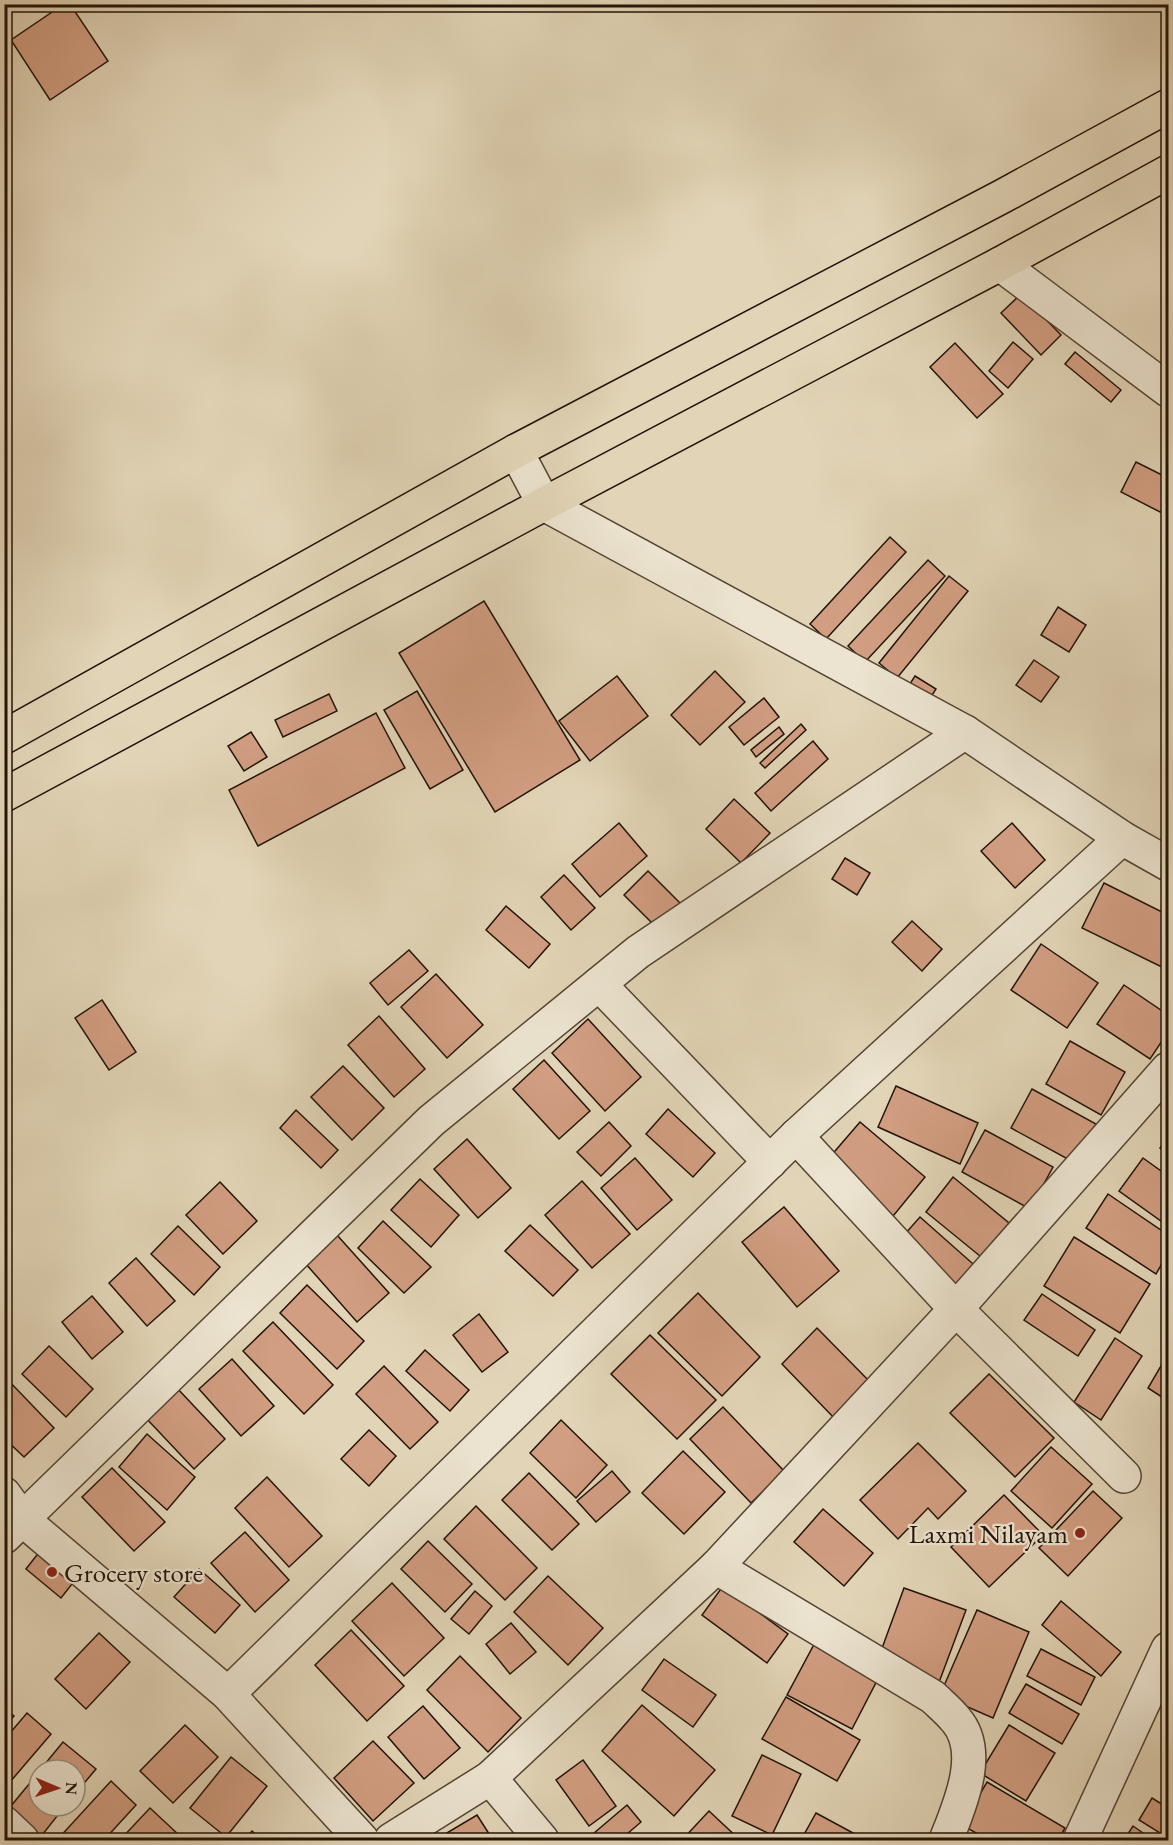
<svg xmlns="http://www.w3.org/2000/svg" width="1173" height="1845" font-family="'EB Garamond',serif">
	<rect width="100%" height="100%" fill="#e2d5b7"/>
	<filter id="stains"><feTurbulence type="fractalNoise" baseFrequency=".00333" numOctaves="4"/><feColorMatrix values="0 0 0 0 .2 0 0 0 0 .09 0 0 0 0 .02 0 0 0 .5 -.17"/></filter>
	<radialGradient id="worn" r=".72"><stop offset=".6" stop-color="#630" stop-opacity="0"/><stop offset="1" stop-color="#630" stop-opacity=".3"/></radialGradient>
	<g fill="#d29e82" stroke="#231309" stroke-width="1.5">
		<polygon points="64,4 70,4 108,61 50,100 11,40"/>
		<polygon points="1021,294 1061,335 1041,355 1001,313"/>
		<polygon points="1013,342 1033,359 1008,388 989,371"/>
		<polygon points="955,343 1003,394 977,418 930,367"/>
		<polygon points="1075,352 1121,390 1111,402 1065,364"/>
		<polygon points="1136,462 1168,478 1168,505 1164,514 1121,492"/>
		<polygon points="890,537 906,552 826,639 810,624"/>
		<polygon points="928,560 945,576 865,662 848,646"/>
		<polygon points="949,576 968,591 897,678 879,663"/>
		<polygon points="484,601 580,760 495,812 399,653"/>
		<polygon points="1058,607 1086,625 1069,652 1041,635"/>
		<polygon points="1034,660 1059,677 1041,702 1016,685"/>
		<polygon points="715,671 745,702 700,745 671,715"/>
		<polygon points="617,676 648,716 590,761 559,721"/>
		<polygon points="915,676 936,689 925,706 904,693"/>
		<polygon points="417,691 463,770 430,789 384,710"/>
		<polygon points="329,694 337,711 283,737 275,720"/>
		<polygon points="764,698 779,717 744,745 729,727"/>
		<polygon points="376,713 405,768 258,846 229,790"/>
		<polygon points="801,724 806,730 765,768 760,763"/>
		<polygon points="779,727 784,734 756,757 751,750"/>
		<polygon points="251,732 267,757 244,771 228,746"/>
		<polygon points="813,741 828,759 771,811 755,793"/>
		<polygon points="734,799 770,833 741,863 706,829"/>
		<polygon points="619,823 647,856 600,897 572,864"/>
		<polygon points="1012,823 1045,860 1015,888 981,851"/>
		<polygon points="845,858 870,873 857,895 832,879"/>
		<polygon points="648,871 682,905 658,929 624,895"/>
		<polygon points="564,875 595,908 571,930 541,897"/>
		<polygon points="1104,883 1168,915 1168,970 1082,928"/>
		<polygon points="506,906 550,944 529,968 486,930"/>
		<polygon points="912,921 942,949 922,971 892,942"/>
		<polygon points="1041,944 1098,983 1067,1028 1011,990"/>
		<polygon points="409,950 428,971 388,1005 370,983"/>
		<polygon points="436,974 483,1025 447,1058 401,1007"/>
		<polygon points="1124,985 1168,1015 1168,1032 1150,1059 1097,1024"/>
		<polygon points="102,1000 136,1052 109,1070 75,1018"/>
		<polygon points="379,1016 425,1069 394,1097 348,1045"/>
		<polygon points="588,1019 641,1077 605,1111 552,1053"/>
		<polygon points="1070,1041 1125,1072 1101,1115 1046,1084"/>
		<polygon points="544,1060 590,1111 559,1139 513,1089"/>
		<polygon points="343,1066 384,1108 352,1140 311,1097"/>
		<polygon points="896,1086 978,1123 960,1164 878,1127"/>
		<polygon points="1032,1089 1096,1124 1075,1163 1011,1128"/>
		<polygon points="668,1109 715,1153 693,1177 646,1134"/>
		<polygon points="296,1110 338,1150 321,1168 280,1128"/>
		<polygon points="609,1122 631,1146 601,1176 577,1152"/>
		<polygon points="860,1122 925,1177 889,1221 823,1165"/>
		<polygon points="985,1130 1053,1167 1030,1209 962,1172"/>
		<polygon points="1168,1136 1168,1154 1160,1148"/>
		<polygon points="467,1139 511,1188 478,1218 434,1169"/>
		<polygon points="635,1158 672,1200 637,1230 601,1188"/>
		<polygon points="1143,1158 1168,1176 1168,1226 1119,1191"/>
		<polygon points="953,1177 1019,1231 991,1265 926,1212"/>
		<polygon points="420,1179 459,1215 431,1247 391,1210"/>
		<polygon points="582,1181 630,1234 592,1268 545,1215"/>
		<polygon points="220,1182 257,1221 223,1254 186,1215"/>
		<polygon points="4,1185 11,1194 4,1198"/>
		<polygon points="1108,1194 1168,1235 1168,1253 1156,1274 1086,1228"/>
		<polygon points="784,1207 839,1271 797,1307 742,1242"/>
		<polygon points="920,1217 981,1271 959,1297 897,1243"/>
		<polygon points="383,1221 431,1267 404,1293 358,1248"/>
		<polygon points="530,1225 578,1270 553,1296 505,1251"/>
		<polygon points="178,1226 220,1267 194,1295 151,1254"/>
		<polygon points="337,1235 389,1293 357,1322 305,1263"/>
		<polygon points="1074,1237 1150,1284 1120,1333 1044,1286"/>
		<polygon points="136,1258 175,1301 147,1326 109,1283"/>
		<polygon points="307,1285 364,1341 337,1369 280,1313"/>
		<polygon points="698,1293 760,1357 722,1396 658,1333"/>
		<polygon points="1042,1294 1095,1330 1078,1356 1024,1320"/>
		<polygon points="92,1296 123,1332 92,1359 62,1322"/>
		<polygon points="479,1314 508,1352 482,1372 453,1335"/>
		<polygon points="273,1322 333,1385 304,1414 243,1351"/>
		<polygon points="817,1328 872,1384 836,1420 782,1364"/>
		<polygon points="650,1335 716,1400 677,1439 611,1374"/>
		<polygon points="1115,1338 1142,1356 1101,1420 1074,1402"/>
		<polygon points="49,1346 93,1389 66,1417 22,1374"/>
		<polygon points="425,1350 469,1390 450,1411 406,1371"/>
		<polygon points="232,1359 274,1406 241,1436 199,1389"/>
		<polygon points="1165,1359 1168,1361 1168,1401 1148,1388"/>
		<polygon points="384,1366 438,1422 410,1449 356,1394"/>
		<polygon points="989,1374 1054,1438 1015,1477 950,1413"/>
		<polygon points="6,1378 54,1428 24,1457 4,1438"/>
		<polygon points="176,1387 225,1439 194,1469 145,1417"/>
		<polygon points="723,1407 784,1471 751,1503 690,1439"/>
		<polygon points="561,1420 607,1465 576,1498 530,1453"/>
		<polygon points="369,1430 396,1456 369,1486 341,1459"/>
		<polygon points="147,1434 195,1477 167,1510 119,1467"/>
		<polygon points="918,1443 966,1491 938,1519 928,1508 898,1539 860,1500"/>
		<polygon points="1051,1447 1092,1484 1052,1528 1011,1491"/>
		<polygon points="683,1451 725,1492 684,1534 642,1493"/>
		<polygon points="112,1468 165,1522 134,1551 82,1497"/>
		<polygon points="612,1471 630,1492 596,1522 577,1501"/>
		<polygon points="529,1473 579,1524 552,1550 502,1500"/>
		<polygon points="267,1477 322,1536 289,1567 235,1508"/>
		<polygon points="1093,1491 1122,1518 1068,1576 1039,1548"/>
		<polygon points="1004,1495 1043,1535 989,1587 951,1547"/>
		<polygon points="476,1506 537,1568 505,1600 444,1539"/>
		<polygon points="823,1509 873,1553 844,1586 794,1542"/>
		<polygon points="245,1532 289,1580 255,1612 211,1563"/>
		<polygon points="428,1541 472,1584 445,1612 401,1569"/>
		<polygon points="44,1546 79,1575 61,1598 26,1569"/>
		<polygon points="199,1569 240,1605 215,1633 174,1597"/>
		<polygon points="548,1576 603,1628 568,1665 514,1612"/>
		<polygon points="392,1583 444,1638 404,1676 352,1621"/>
		<polygon points="723,1586 788,1634 767,1663 702,1615"/>
		<polygon points="904,1588 966,1610 938,1685 877,1662"/>
		<polygon points="475,1591 492,1606 469,1634 451,1619"/>
		<polygon points="1061,1601 1121,1652 1101,1676 1042,1625"/>
		<polygon points="977,1610 1029,1632 993,1718 940,1695"/>
		<polygon points="511,1623 536,1652 510,1674 486,1644"/>
		<polygon points="351,1630 404,1686 367,1721 315,1665"/>
		<polygon points="99,1633 130,1662 86,1709 55,1679"/>
		<polygon points="818,1637 882,1671 852,1729 787,1695"/>
		<polygon points="1041,1649 1095,1677 1081,1705 1027,1676"/>
		<polygon points="460,1656 521,1718 488,1752 427,1690"/>
		<polygon points="664,1659 716,1695 693,1727 642,1690"/>
		<polygon points="1026,1684 1079,1714 1062,1744 1009,1713"/>
		<polygon points="786,1697 860,1740 837,1781 762,1739"/>
		<polygon points="642,1705 715,1770 674,1816 602,1751"/>
		<polygon points="423,1706 460,1748 424,1779 388,1737"/>
		<polygon points="4,1707 14,1716 4,1727"/>
		<polygon points="27,1713 51,1734 4,1789 4,1740"/>
		<polygon points="185,1725 218,1757 173,1803 140,1771"/>
		<polygon points="1009,1725 1055,1753 1026,1801 980,1773"/>
		<polygon points="373,1741 414,1783 373,1821 334,1778"/>
		<polygon points="63,1742 96,1769 75,1794 75,1770 40,1770"/>
		<polygon points="762,1755 801,1774 772,1835 732,1816"/>
		<polygon points="231,1757 267,1786 226,1837 190,1808"/>
		<polygon points="583,1760 616,1806 589,1826 556,1780"/>
		<polygon points="39,1772 39,1806 65,1806 39,1839 6,1812"/>
		<polygon points="111,1781 136,1805 104,1840 57,1840"/>
		<polygon points="987,1782 1065,1828 1058,1840 988,1840 962,1825"/>
		<polygon points="1152,1798 1168,1808 1168,1838 1139,1820"/>
		<polygon points="627,1805 641,1822 620,1840 587,1839"/>
		<polygon points="150,1808 180,1836 176,1840 120,1840"/>
		<polygon points="709,1811 740,1840 682,1840"/>
		<polygon points="816,1813 866,1840 801,1840"/>
		<polygon points="477,1815 493,1840 435,1840"/>
		<polygon points="1133,1826 1153,1840 1124,1840"/>
		<polygon points="252,1831 262,1840 244,1840"/>
	</g>
	<g fill="none" stroke-linecap="round" stroke-linejoin="round">
		<defs>
			<g id="minor">
				<polyline points="1000,264 1168,390"/>
				<polyline points="516,451 544,504 965,732 1122,838 1168,864"/>
				<polyline points="599,984 770,1162"/>
				<polyline points="796,1136 956,1309 1124,1476"/>
				<polyline points="4,1494 22,1519 228,1694 362,1840"/>
				<polyline points="4,1537 431,1121 638,952 965,732"/>
				<path d="M716 1567 933 1697C940 1704 949 1711 956 1720 984 1752 959 1807 946 1840"/>
				<polyline points="228,1694 796,1136 1122,838"/>
				<polyline points="490,1778 542,1840"/>
				<polyline points="4,1823 22,1840"/>
				<polyline points="391,1840 490,1778 716,1567 956,1309 1168,1069"/>
				<polyline points="1080,1840 1168,1649"/>
			</g>
			<g id="highway">
				<polyline points="4,737 516,451 1003,196 1168,106"/>
				<polyline points="4,795 544,504 1000,264 1168,172"/>
			</g>
		</defs>
		<use href="#minor" stroke="#534434" stroke-width="36"/>
		<use href="#highway" stroke="#231309" stroke-width="36"/>
		<use href="#minor" stroke="#ece4d0" stroke-width="33"/>
		<use href="#highway" stroke="#e2d5b7" stroke-width="33"/>
	</g>
	<g fill="#8f2418" stroke="#ece4d0" stroke-width="2">
		<circle cx="1080" cy="1533" r="6"/>
		<circle cx="52" cy="1572" r="6"/>
	</g>
	<g text-anchor="middle" dominant-baseline="central" stroke-width="4.5" stroke-linejoin="round" paint-order="stroke">
		<g font-size="27" fill="#231309" stroke="#ece4d0" text-anchor="end">
			<text x="1068" y="1533">Laxmi Nilayam</text>
			<text x="64" y="1572" text-anchor="start">Grocery store</text>
		</g>
	</g>
	<rect width="1173" height="1845" fill="none" stroke="#e2d5b7" stroke-width="24"/>
	<rect x="6" y="6" width="1161" height="1833" fill="none" stroke="#231309" stroke-width="3"/>
	<rect x="12" y="12" width="1149" height="1821" fill="none" stroke="#231309" stroke-width="1.5"/>
	<g transform="translate(57 1788) rotate(92)"><circle r="28" fill="#ece4d0" stroke="#9c9080" stroke-width="1.5"/>
	<path d="M0-4.5L10 22L0 15L-10 22Z" fill="#8f2418"/>
	<text y="-9" font-size="16" font-weight="bold" text-anchor="middle" fill="#231309">N</text>
	</g>
	<rect width="100%" height="100%" filter="url(#stains)"/>
	<rect width="100%" height="100%" fill="url(#worn)"/>
</svg>
